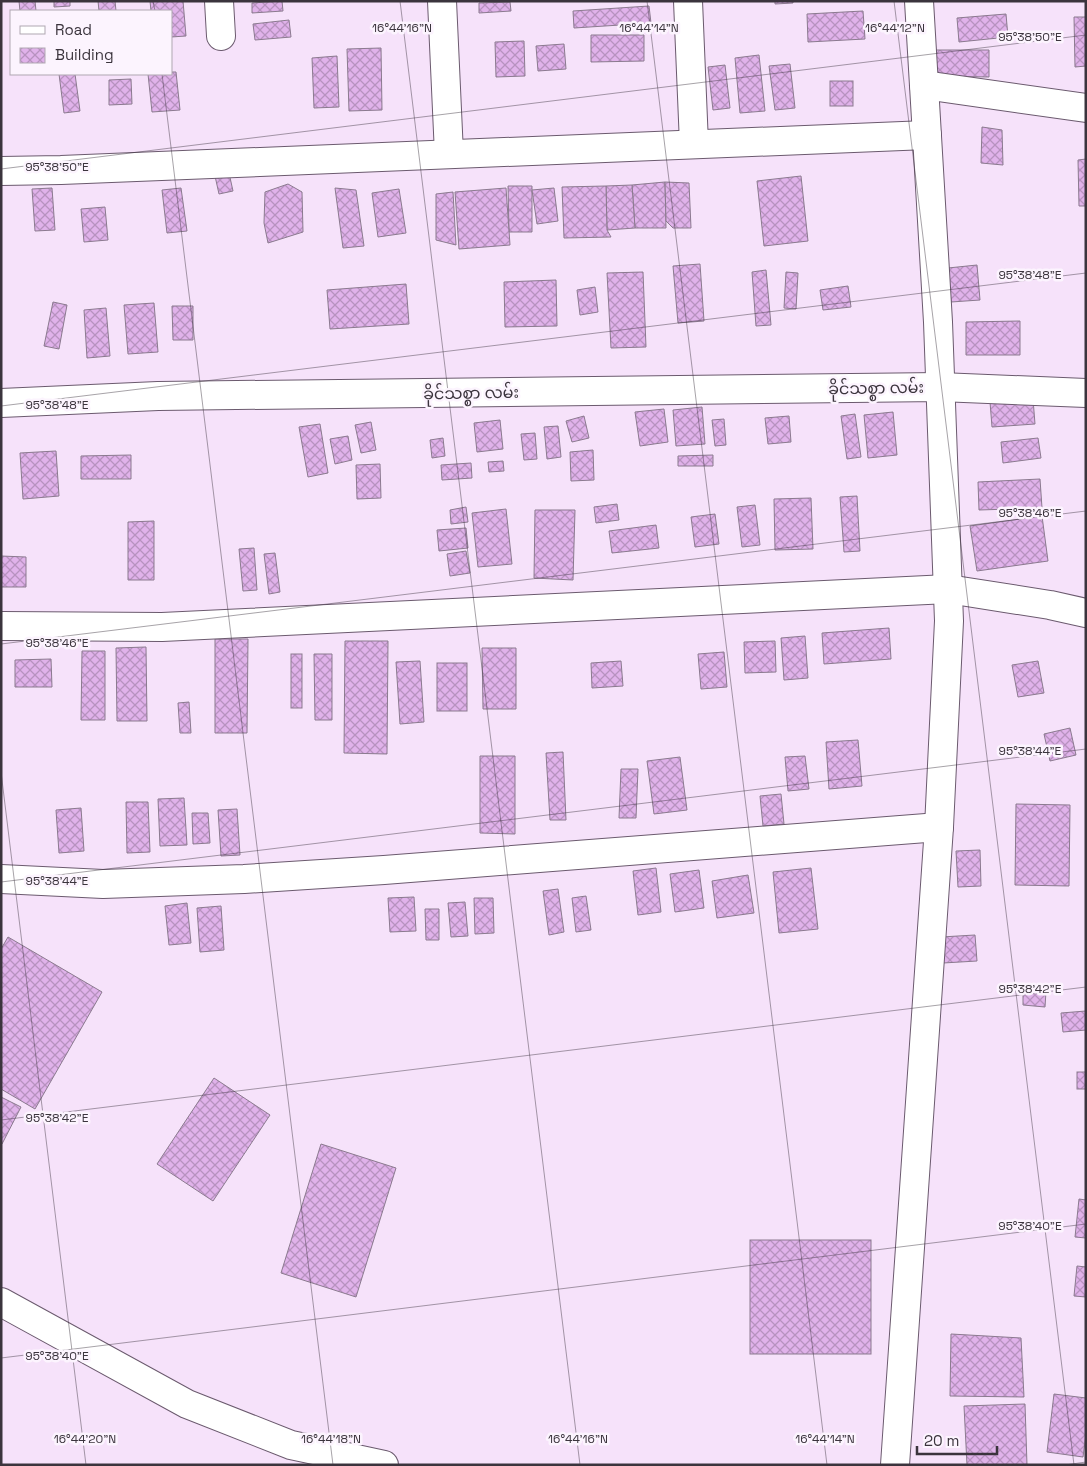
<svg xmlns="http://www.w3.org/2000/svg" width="1087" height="1466" font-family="'Space Grotesk','Noto Sans Myanmar',sans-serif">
	<defs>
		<pattern id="building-cross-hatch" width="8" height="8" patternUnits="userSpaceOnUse" patternTransform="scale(1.25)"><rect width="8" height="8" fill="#e0b2ea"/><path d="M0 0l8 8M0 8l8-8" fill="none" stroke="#b792bf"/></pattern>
	</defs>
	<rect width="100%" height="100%" fill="#f6e2fa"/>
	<g fill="url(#building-cross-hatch)" stroke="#8b7a8f">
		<polygon points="19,1 35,1 36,11 20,11"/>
		<polygon points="54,1 70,1 70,6 54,7"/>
		<polygon points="98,1 115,1 116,11 99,11"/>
		<polygon points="150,1 183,1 186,36 171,37 171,11 151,11"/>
		<polygon points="282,1 283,11 252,13 252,3"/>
		<polygon points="775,1 793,1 793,3 775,4"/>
		<polygon points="510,2 511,11 479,13 479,3"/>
		<polygon points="649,6 651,23 574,28 573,11"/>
		<polygon points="863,11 865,39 808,42 807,14"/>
		<polygon points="1006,14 1008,37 959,42 957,18"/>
		<polygon points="1074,17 1086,17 1086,66 1075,67"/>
		<polygon points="289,20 291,37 255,40 253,24"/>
		<polygon points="591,35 644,35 644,61 591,62"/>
		<polygon points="524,41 525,76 496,77 495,42"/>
		<polygon points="564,44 566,69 538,71 536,46"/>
		<polygon points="381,48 382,110 349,111 347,49"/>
		<polygon points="934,50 989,50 989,77 934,76"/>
		<polygon points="759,55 765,111 740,113 735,58"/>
		<polygon points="337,56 339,107 314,108 312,58"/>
		<polygon points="790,64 795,108 775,110 769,66"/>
		<polygon points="725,65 730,108 713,110 708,67"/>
		<polygon points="171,72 176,72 180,110 152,112 148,74 171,74"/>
		<polygon points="59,74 75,74 80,111 64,113"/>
		<polygon points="131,79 132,104 109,105 109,80"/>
		<rect x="830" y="81" width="23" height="25"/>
		<polygon points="982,127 1002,130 1003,165 981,163"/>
		<polygon points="1086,159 1086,206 1079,206 1078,160"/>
		<polygon points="229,173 233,191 219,194 215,176"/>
		<polygon points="801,176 808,241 764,246 757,181"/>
		<polygon points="665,182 666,228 635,228 632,185"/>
		<polygon points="665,182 689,183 691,228 673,228 666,221"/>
		<polygon points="288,184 302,192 303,232 268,243 264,223 265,192"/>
		<polygon points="632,185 635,228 607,230 606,186"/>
		<polygon points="508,186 532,186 532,232 509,232"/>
		<polygon points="606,186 607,230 611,237 564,238 562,187"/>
		<polygon points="52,188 55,230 35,231 32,189"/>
		<polygon points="181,188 187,231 167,233 162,190"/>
		<polygon points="335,188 356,190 364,246 343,248"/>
		<polygon points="506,188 510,245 459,249 455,192"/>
		<polygon points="554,188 558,221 537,224 532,190"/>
		<polygon points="399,189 406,233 378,237 372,193"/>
		<polygon points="453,192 456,245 436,240 436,194"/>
		<polygon points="105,207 108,240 84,242 81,209"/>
		<polygon points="700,264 704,321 678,323 673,266"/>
		<polygon points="977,265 980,300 951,302 948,268"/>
		<polygon points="766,270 771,325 756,326 752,272"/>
		<polygon points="643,272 646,347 611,348 607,273"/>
		<polygon points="786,272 798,273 796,309 784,308"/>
		<polygon points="556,280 557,326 505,327 504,282"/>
		<polygon points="406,284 409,324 330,329 327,290"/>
		<polygon points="848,286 851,307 823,310 820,290"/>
		<polygon points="595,287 598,312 580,315 577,290"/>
		<polygon points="53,302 67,305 59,349 44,346"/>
		<polygon points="154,303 158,352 128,354 124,305"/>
		<polygon points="172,306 193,306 193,340 173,340"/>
		<polygon points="106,308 110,356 87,358 84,310"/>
		<polygon points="1020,321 1020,355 966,355 966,322"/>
		<polygon points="1033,399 1035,424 992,427 990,402"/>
		<polygon points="702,407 705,444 676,446 673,410"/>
		<polygon points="664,409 668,442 640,446 635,412"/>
		<polygon points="893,412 897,455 868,458 864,415"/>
		<polygon points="855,414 861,457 847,459 841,416"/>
		<polygon points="584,416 589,438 572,442 566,421"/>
		<polygon points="789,416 791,442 768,444 765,418"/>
		<polygon points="724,419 726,445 715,446 712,420"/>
		<polygon points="500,420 503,449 477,452 474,423"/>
		<polygon points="371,422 376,450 361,453 355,425"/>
		<polygon points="320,424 328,473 308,477 299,427"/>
		<polygon points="558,426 561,457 547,459 544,427"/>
		<polygon points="535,433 537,459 524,460 521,434"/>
		<polygon points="348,436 352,460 335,464 330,439"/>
		<polygon points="443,438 445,456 432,458 430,440"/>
		<polygon points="1038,438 1041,458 1003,463 1001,442"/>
		<polygon points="593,450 594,480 571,481 570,452"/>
		<polygon points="56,451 59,496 23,499 20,453"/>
		<polygon points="131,455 131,479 81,479 81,456"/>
		<polygon points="713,455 713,466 678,466 678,456"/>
		<polygon points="503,461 504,471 489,472 488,462"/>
		<polygon points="471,463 472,478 442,480 441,465"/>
		<polygon points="380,464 381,498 357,499 356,465"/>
		<polygon points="1040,479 1042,508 979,510 978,482"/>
		<polygon points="857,496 860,551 844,552 840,497"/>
		<polygon points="811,498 813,549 775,550 774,499"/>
		<polygon points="617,504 619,520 596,523 594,507"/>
		<polygon points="755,505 760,545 742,547 737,507"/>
		<polygon points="466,507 468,522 451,524 450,510"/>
		<polygon points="506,509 512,564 478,567 472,513"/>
		<polygon points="535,510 575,510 573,580 534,578"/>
		<polygon points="715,514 719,544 695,547 691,517"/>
		<polygon points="1042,516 1048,561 977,571 970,526"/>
		<polygon points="154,521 154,580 128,580 128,522"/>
		<polygon points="656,525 659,548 612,553 609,531"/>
		<polygon points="466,528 468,548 439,551 437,530"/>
		<polygon points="254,548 257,590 243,591 239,549"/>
		<polygon points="466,551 470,573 450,576 447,554"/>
		<polygon points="275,553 280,592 269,594 264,554"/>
		<polygon points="1,556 26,557 26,587 1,587"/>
		<polygon points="889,628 891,659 824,664 822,633"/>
		<polygon points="805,636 808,678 784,680 781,638"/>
		<polygon points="215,639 248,639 247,733 215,733"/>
		<polygon points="345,641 388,641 387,754 344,753"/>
		<polygon points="775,641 776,672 745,673 744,642"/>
		<polygon points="146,647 147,721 117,721 116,648"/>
		<polygon points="482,648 516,648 516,709 483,709"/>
		<polygon points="82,651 105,651 105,720 81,720"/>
		<polygon points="724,652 727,687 701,689 698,654"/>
		<rect x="291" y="654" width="11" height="54"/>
		<polygon points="314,654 332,654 332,720 315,720"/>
		<polygon points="51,659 52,687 15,687 15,660"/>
		<polygon points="420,661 424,722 400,724 396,662"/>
		<polygon points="621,661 623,686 592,688 591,663"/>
		<polygon points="1038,661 1044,693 1018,697 1012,665"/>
		<rect x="437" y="663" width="30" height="48"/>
		<polygon points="189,702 191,733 180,733 178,703"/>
		<polygon points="1070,728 1076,755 1050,761 1044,734"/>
		<polygon points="858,740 862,786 829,789 826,742"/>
		<polygon points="563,752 566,820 550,820 546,753"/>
		<polygon points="480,756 515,756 515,834 480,833"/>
		<polygon points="805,756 809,789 788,791 785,757"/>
		<polygon points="680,757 687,810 654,814 647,761"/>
		<polygon points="621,769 638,769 636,818 619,818"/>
		<polygon points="781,794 784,824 763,826 760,796"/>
		<polygon points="184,798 187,845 160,846 158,799"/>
		<polygon points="126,802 148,802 150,852 127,853"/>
		<polygon points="1016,804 1070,805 1069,886 1015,885"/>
		<polygon points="81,808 84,851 59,853 56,810"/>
		<polygon points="237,809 240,855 221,856 218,810"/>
		<polygon points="192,813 208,813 210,843 193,844"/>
		<polygon points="980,850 981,886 958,887 956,851"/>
		<polygon points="656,868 661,912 638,915 633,871"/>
		<polygon points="811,868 818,929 779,933 773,872"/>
		<polygon points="699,870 704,908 675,912 670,874"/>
		<polygon points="748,875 754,913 717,918 712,881"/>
		<polygon points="558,889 564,932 549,935 543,891"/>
		<polygon points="586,896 591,930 576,932 572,898"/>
		<polygon points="414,897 416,931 390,932 388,898"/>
		<polygon points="474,898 493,898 494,933 475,934"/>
		<polygon points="465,902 468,936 451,937 448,903"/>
		<polygon points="187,903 191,943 169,945 165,906"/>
		<polygon points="221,906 224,950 200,952 197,908"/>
		<polygon points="425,909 439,909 439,940 426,940"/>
		<polygon points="975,935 977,961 943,963 941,937"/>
		<polygon points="8,937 102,992 35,1109 1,1089 1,949"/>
		<polygon points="1023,990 1046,991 1045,1007 1023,1005"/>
		<polygon points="1086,1011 1086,1030 1063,1032 1061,1013"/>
		<rect x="1077" y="1072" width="9" height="17"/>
		<polygon points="214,1078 270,1115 213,1201 157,1164"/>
		<polygon points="1,1097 21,1107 2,1144 1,1144"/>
		<polygon points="321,1144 396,1168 356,1297 281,1273"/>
		<polygon points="1079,1199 1086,1200 1086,1238 1075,1237"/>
		<rect x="750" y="1240" width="121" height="114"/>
		<polygon points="1077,1266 1086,1267 1086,1297 1074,1296"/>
		<polygon points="951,1334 1021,1338 1024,1397 950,1396"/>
		<polygon points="1054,1394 1086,1398 1086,1434 1083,1457 1047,1452"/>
		<polygon points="1025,1404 1027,1465 967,1465 964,1406"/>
	</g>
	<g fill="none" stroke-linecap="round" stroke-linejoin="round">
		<defs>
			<g id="minor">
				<polyline points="219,1 221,36"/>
				<polyline points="442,1 449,154"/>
				<polyline points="688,1 694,144"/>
				<polyline points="924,85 1086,108"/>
				<polyline points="1,171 61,170 927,135"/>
				<polyline points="1,403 158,396 940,387 1086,393"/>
				<polyline points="1,626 162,627 948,589 1050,605 1086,613"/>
				<polyline points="1,879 103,884 244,879 384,870 939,827"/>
				<polyline points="895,1465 939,827 949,621 938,322 919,1"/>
			</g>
			<polyline id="major" points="1,1302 187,1404 291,1445 384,1465"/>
		</defs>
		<use href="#minor" stroke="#6b5a6e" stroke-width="30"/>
		<use href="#major" stroke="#6b5a6e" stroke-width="30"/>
		<use href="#minor" stroke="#fff" stroke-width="28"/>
		<use href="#major" stroke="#fff" stroke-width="28"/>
	</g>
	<path fill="none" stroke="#3b343d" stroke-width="1" stroke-opacity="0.45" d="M153 1 155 11M400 1 580 1465M647 1 827 1465M894 1 1074 1465M162 74 333 1465M1 169 1086 35M1 406 1086 273M1 644 1086 511M1 772 86 1465M1 882 1086 749M1 1120 1086 987M1 1358 1086 1224M1065 1465 1086 1462"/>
	<g text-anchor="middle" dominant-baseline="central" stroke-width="5" stroke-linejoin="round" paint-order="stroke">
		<g font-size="16" fill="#3b343d" stroke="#fcf4fe">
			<text transform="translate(876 388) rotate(-1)">ခိုင်သစ္စာ လမ်း</text>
			<text transform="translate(471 393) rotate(-1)">ခိုင်သစ္စာ လမ်း</text>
		</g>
	</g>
	<g font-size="12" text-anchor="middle" fill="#3b343d" stroke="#fcf4fe" stroke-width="5" stroke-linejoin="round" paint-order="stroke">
		<text x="402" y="32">16°44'16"N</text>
		<text x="649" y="32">16°44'14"N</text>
		<text x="895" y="32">16°44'12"N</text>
		<text x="1030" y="41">95°38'50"E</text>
		<text x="57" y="171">95°38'50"E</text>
		<text x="1030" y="279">95°38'48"E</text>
		<text x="57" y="409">95°38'48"E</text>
		<text x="1030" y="517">95°38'46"E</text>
		<text x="57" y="647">95°38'46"E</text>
		<text x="1030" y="755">95°38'44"E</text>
		<text x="57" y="885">95°38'44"E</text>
		<text x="1030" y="993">95°38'42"E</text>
		<text x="57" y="1122">95°38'42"E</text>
		<text x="1030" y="1230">95°38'40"E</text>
		<text x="57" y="1360">95°38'40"E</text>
		<text x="85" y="1443">16°44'20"N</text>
		<text x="331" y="1443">16°44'18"N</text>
		<text x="578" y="1443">16°44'16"N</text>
		<text x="825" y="1443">16°44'14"N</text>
	</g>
	<rect width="1087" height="1466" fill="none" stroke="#3b343d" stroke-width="5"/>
	<rect x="10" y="10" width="162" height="65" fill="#fcf4fe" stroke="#afa7b1"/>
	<rect x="20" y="26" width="25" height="8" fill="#ffffff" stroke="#afa7b1"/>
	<text x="55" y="35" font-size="15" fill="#3b343d">Road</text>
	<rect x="20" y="48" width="25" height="15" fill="url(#building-cross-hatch)" stroke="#afa7b1"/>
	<text x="55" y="60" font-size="15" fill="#3b343d">Building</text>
	<path d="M917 1446v8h80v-8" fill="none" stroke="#3b343d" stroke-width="2.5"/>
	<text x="924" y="1446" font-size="15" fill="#3b343d" stroke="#fcf4fe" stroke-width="4" paint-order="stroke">20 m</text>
</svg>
